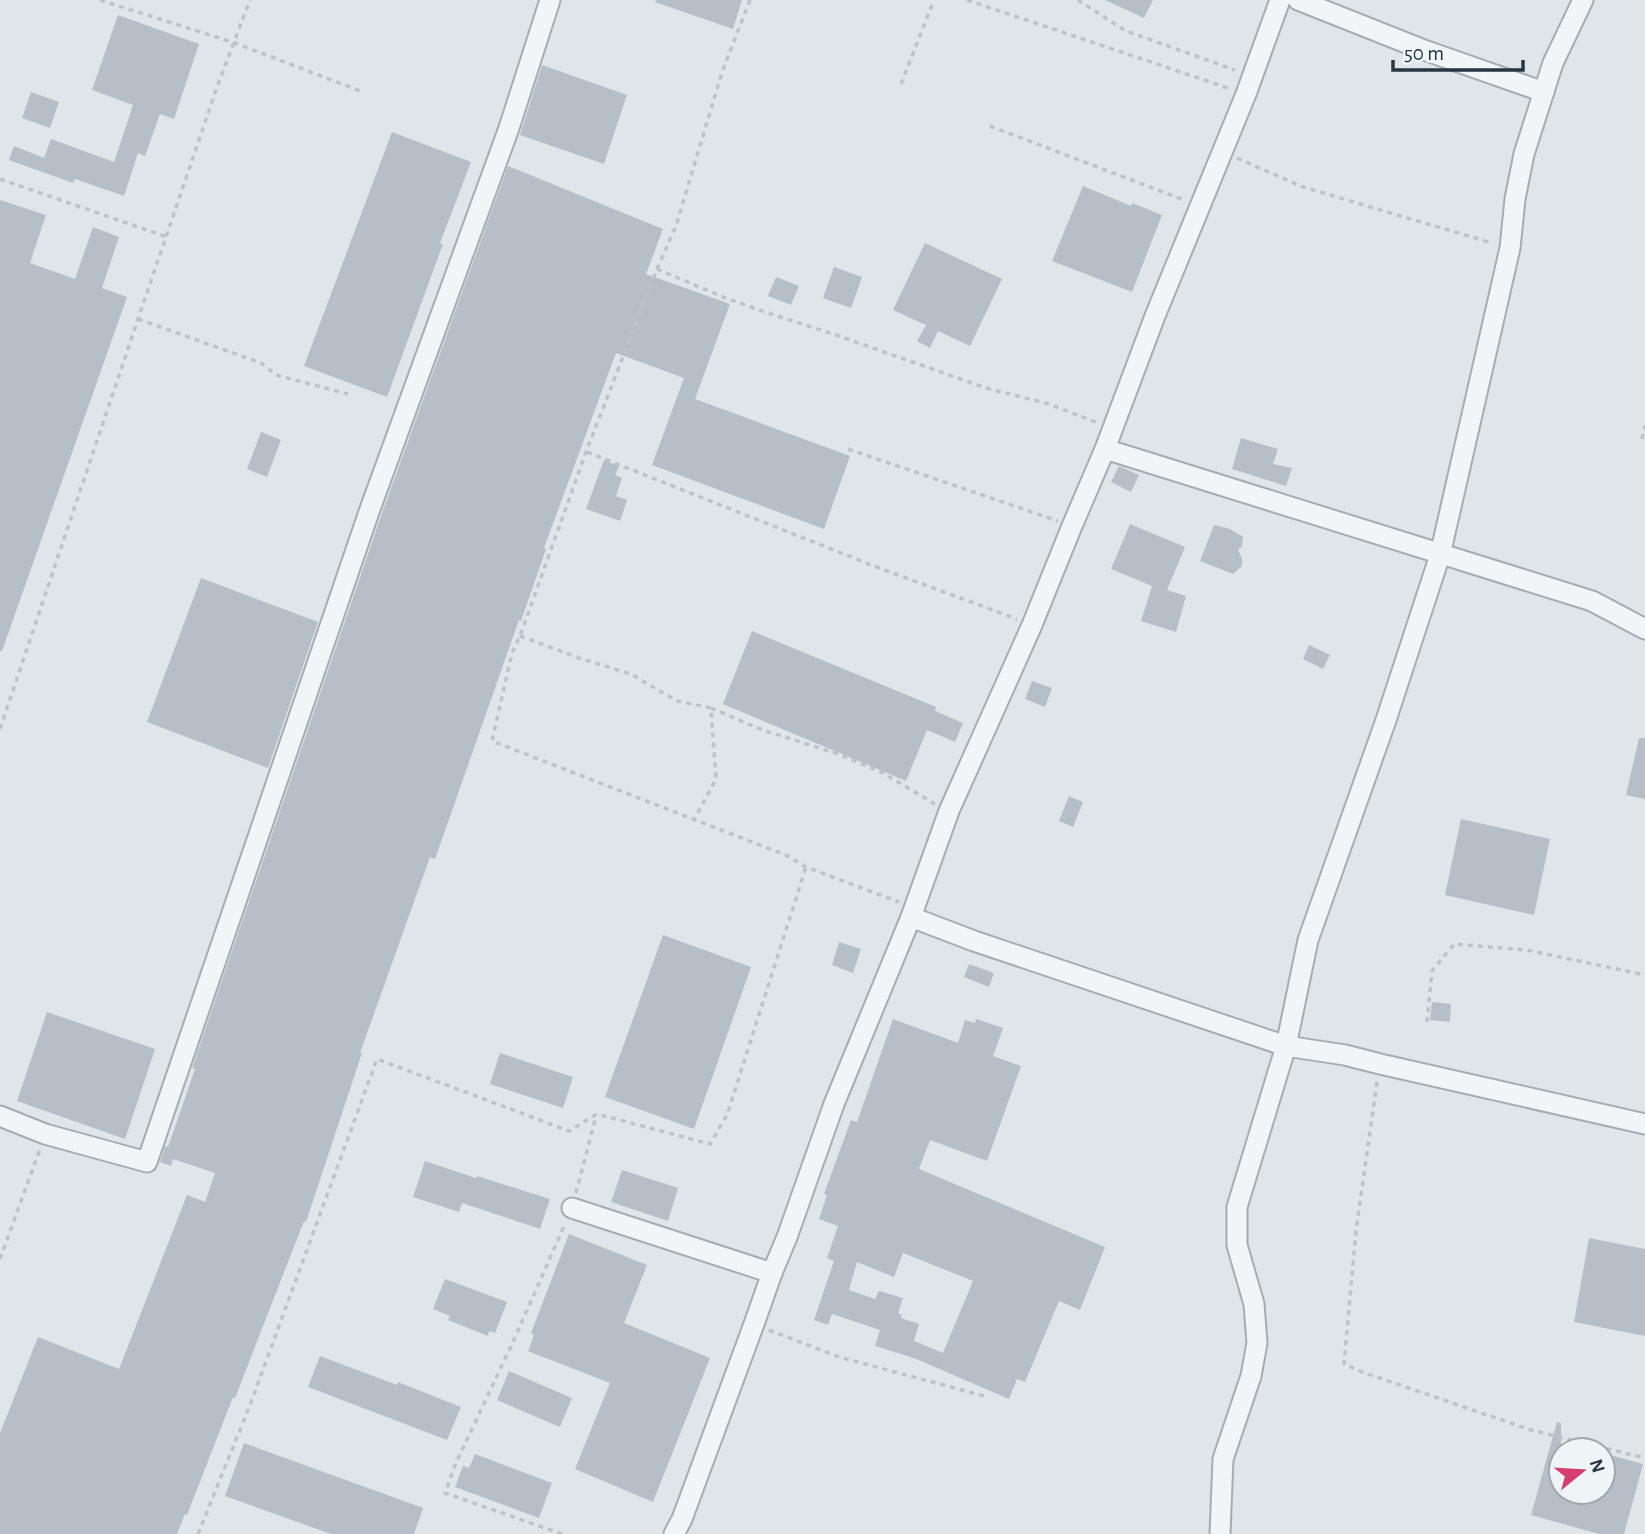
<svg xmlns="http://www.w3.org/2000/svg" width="1645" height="1534" font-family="'Alegreya Sans',sans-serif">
	<rect width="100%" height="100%" fill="#dfe5e9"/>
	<g fill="#b6bfc7" fill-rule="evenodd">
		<polygon points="656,0 742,0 733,29 655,2"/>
		<polygon points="1105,0 1153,0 1144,18"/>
		<polygon points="118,15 199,44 174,119 160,114 145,156 138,153 124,196 75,179 73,183 9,160 14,146 44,158 51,139 114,162 133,105 92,90"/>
		<polygon points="542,65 627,95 604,164 520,135"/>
		<polygon points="31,92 59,102 50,128 22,118"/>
		<polygon points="392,132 471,162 440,243 443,244 387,397 304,366"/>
		<polygon points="508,166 663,229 646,274 730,304 695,399 850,456 824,529 652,465 684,378 616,353 544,548 546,549 521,621 519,620 435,859 430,857 360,1053 362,1053 306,1222 304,1221 235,1398 233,1397 187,1515 185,1514 177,1534 0,1534 0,1433 38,1337 119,1369 187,1195 205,1202 215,1173 173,1159 171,1166 160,1162 165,1146 168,1147 195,1069 192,1068 382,513"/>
		<polygon points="1083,186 1131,206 1132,203 1162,215 1132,292 1052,261"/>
		<polygon points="0,200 46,215 30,263 75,279 93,227 119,237 102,288 127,297 2,651 0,651"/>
		<polygon points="925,243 1002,279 970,346 938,331 930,348 917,341 926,325 893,310"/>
		<polygon points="834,267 862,277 851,308 823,298"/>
		<polygon points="776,277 799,286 791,305 768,296"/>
		<polygon points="261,432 281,440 267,477 247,469"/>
		<polygon points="1241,438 1278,449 1273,464 1292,468 1286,486 1232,469"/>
		<polygon points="604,460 619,466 615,475 622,478 616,496 627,500 620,521 586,509"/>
		<polygon points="1119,466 1139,475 1131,492 1111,482"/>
		<polygon points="1130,524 1185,547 1167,590 1186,596 1176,632 1141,621 1152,586 1111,569"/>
		<polygon points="1214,525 1230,529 1243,537 1242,546 1238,550 1242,559 1242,566 1233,574 1200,561"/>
		<polygon points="201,578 318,622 268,768 147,722"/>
		<polygon points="752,631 936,707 935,711 963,723 955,742 927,730 906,781 723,704"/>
		<polygon points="1309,645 1330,655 1323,669 1303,659"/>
		<polygon points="1032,681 1052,688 1045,707 1025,699"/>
		<polygon points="1639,738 1645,738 1645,799 1626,795"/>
		<polygon points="1069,796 1083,802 1073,827 1059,821"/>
		<polygon points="1461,819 1550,839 1534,915 1445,895"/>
		<polygon points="663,935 751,967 694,1129 605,1097"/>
		<polygon points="839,942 861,949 853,973 832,965"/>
		<polygon points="969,964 994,973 989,987 964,977"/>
		<polygon points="1432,1002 1451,1004 1450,1022 1430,1020"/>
		<polygon points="47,1012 155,1049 125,1139 17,1101"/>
		<path d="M893 1019 958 1043 965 1020 975 1023 976 1019 1003 1028 993 1056 1021 1066 987 1161 930 1140 919 1169 1105 1247 1080 1310 1059 1301 1025 1382 1017 1379 1009 1399 914 1358 875 1346 880 1330 832 1314 828 1325 814 1320 834 1261 827 1258 838 1226 819 1219 827 1195 824 1194 851 1120 857 1122ZM903 1253 973 1281 943 1353 914 1341 919 1324 901 1318 902 1315 898 1313 903 1298 879 1291 875 1299 849 1290 857 1262 894 1277Z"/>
		<polygon points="500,1053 573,1077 563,1108 490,1084"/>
		<polygon points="425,1161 476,1178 477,1176 550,1199 540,1229 462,1203 459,1212 413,1197"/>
		<polygon points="622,1170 678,1188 668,1221 611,1202"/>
		<polygon points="569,1234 647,1265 624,1323 710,1358 653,1502 575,1469 610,1383 528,1351 534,1335 531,1333"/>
		<polygon points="1589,1238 1645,1249 1645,1336 1574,1322"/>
		<polygon points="445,1279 507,1302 495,1333 489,1331 488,1336 448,1320 450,1316 433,1309"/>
		<polygon points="320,1356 397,1385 398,1382 461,1407 447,1440 308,1387"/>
		<polygon points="509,1371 572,1398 560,1427 497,1400"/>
		<polygon points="1557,1422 1561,1423 1561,1492 1603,1492 1603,1453 1643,1464 1624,1534 1599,1534 1531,1515"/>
		<polygon points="244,1443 423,1508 414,1534 331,1534 225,1496"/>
		<polygon points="475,1454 552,1483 539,1518 455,1487 463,1466 469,1468"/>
	</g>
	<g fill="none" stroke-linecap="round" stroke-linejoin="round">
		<defs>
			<g id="minor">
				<polyline points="1298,0 1424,50 1544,92"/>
				<polyline points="1105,449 1592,601 1645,629"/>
				<polyline points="911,917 974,941 1286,1046 1345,1055 1380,1064 1645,1124"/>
				<polyline points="0,1116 45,1134 147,1162 370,509 509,128 550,0"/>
				<polyline points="572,1208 772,1273"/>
				<polyline points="674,1534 682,1519 754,1324 772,1273 787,1237 834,1104 911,917 949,811 1032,625 1072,526 1105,449 1155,316 1246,94 1280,0"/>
				<polyline points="1220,1534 1223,1459 1251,1376 1257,1343 1254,1304 1237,1245 1237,1207 1286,1046 1308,940 1386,720 1440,555 1510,248 1515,199 1524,154 1553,63 1583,0"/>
			</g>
		</defs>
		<use href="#minor" stroke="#a4adb4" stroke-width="23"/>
		<g stroke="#bdc3c8" stroke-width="3.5" stroke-dasharray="5 5" stroke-linecap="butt">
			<polyline points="100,0 235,43 363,92"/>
			<polyline points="750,0 722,72 676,226 657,269 586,452 520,636 512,653 492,741 788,856 806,867 899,902"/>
			<polyline points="967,0 1231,89"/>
			<polyline points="1078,0 1126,31 1235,70"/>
			<polyline points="901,84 934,0"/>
			<polyline points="990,126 1184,200"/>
			<polyline points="1237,158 1303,187 1492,243"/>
			<polyline points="0,179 167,237"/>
			<polyline points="657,269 723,297 768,313 836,335 986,388 1049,404 1098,423"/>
			<polyline points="138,319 261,363 276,375 348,394"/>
			<polyline points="1642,439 1645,426"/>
			<polyline points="848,449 1058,521"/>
			<polyline points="587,452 879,568 1017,619"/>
			<polyline points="520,636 579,658 631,674 677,701 711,708 716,779 694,820"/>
			<polyline points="711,708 760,729 838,754 881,772 935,804"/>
			<polyline points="0,729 138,319 217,87 250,0"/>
			<polyline points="1427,1022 1432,971 1454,944 1527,950 1645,975"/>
			<polyline points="1377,1082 1356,1231 1344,1364 1362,1372 1531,1430 1645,1458"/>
			<polyline points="576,1193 596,1116"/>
			<polyline points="0,1259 40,1149"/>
			<polyline points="769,1330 839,1357 984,1396"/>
			<polyline points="198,1534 250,1405 377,1059 569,1131 597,1114 710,1144 727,1115 806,867"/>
			<polyline points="562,1534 445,1493 455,1465 513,1342 565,1224"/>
		</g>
		<use href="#minor" stroke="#f2f5f7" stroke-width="19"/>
	</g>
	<g transform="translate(1582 1471) rotate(72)"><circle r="33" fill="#eff4f7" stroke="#9fa8af" stroke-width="2"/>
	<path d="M0-5L12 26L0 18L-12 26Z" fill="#d63d70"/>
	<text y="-10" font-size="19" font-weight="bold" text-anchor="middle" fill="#273642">N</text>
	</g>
	<path d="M1393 60v10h130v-10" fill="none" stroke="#273642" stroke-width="3.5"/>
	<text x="1404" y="60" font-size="21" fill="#273642" stroke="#eff4f7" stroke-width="5" paint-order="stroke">50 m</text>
</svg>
